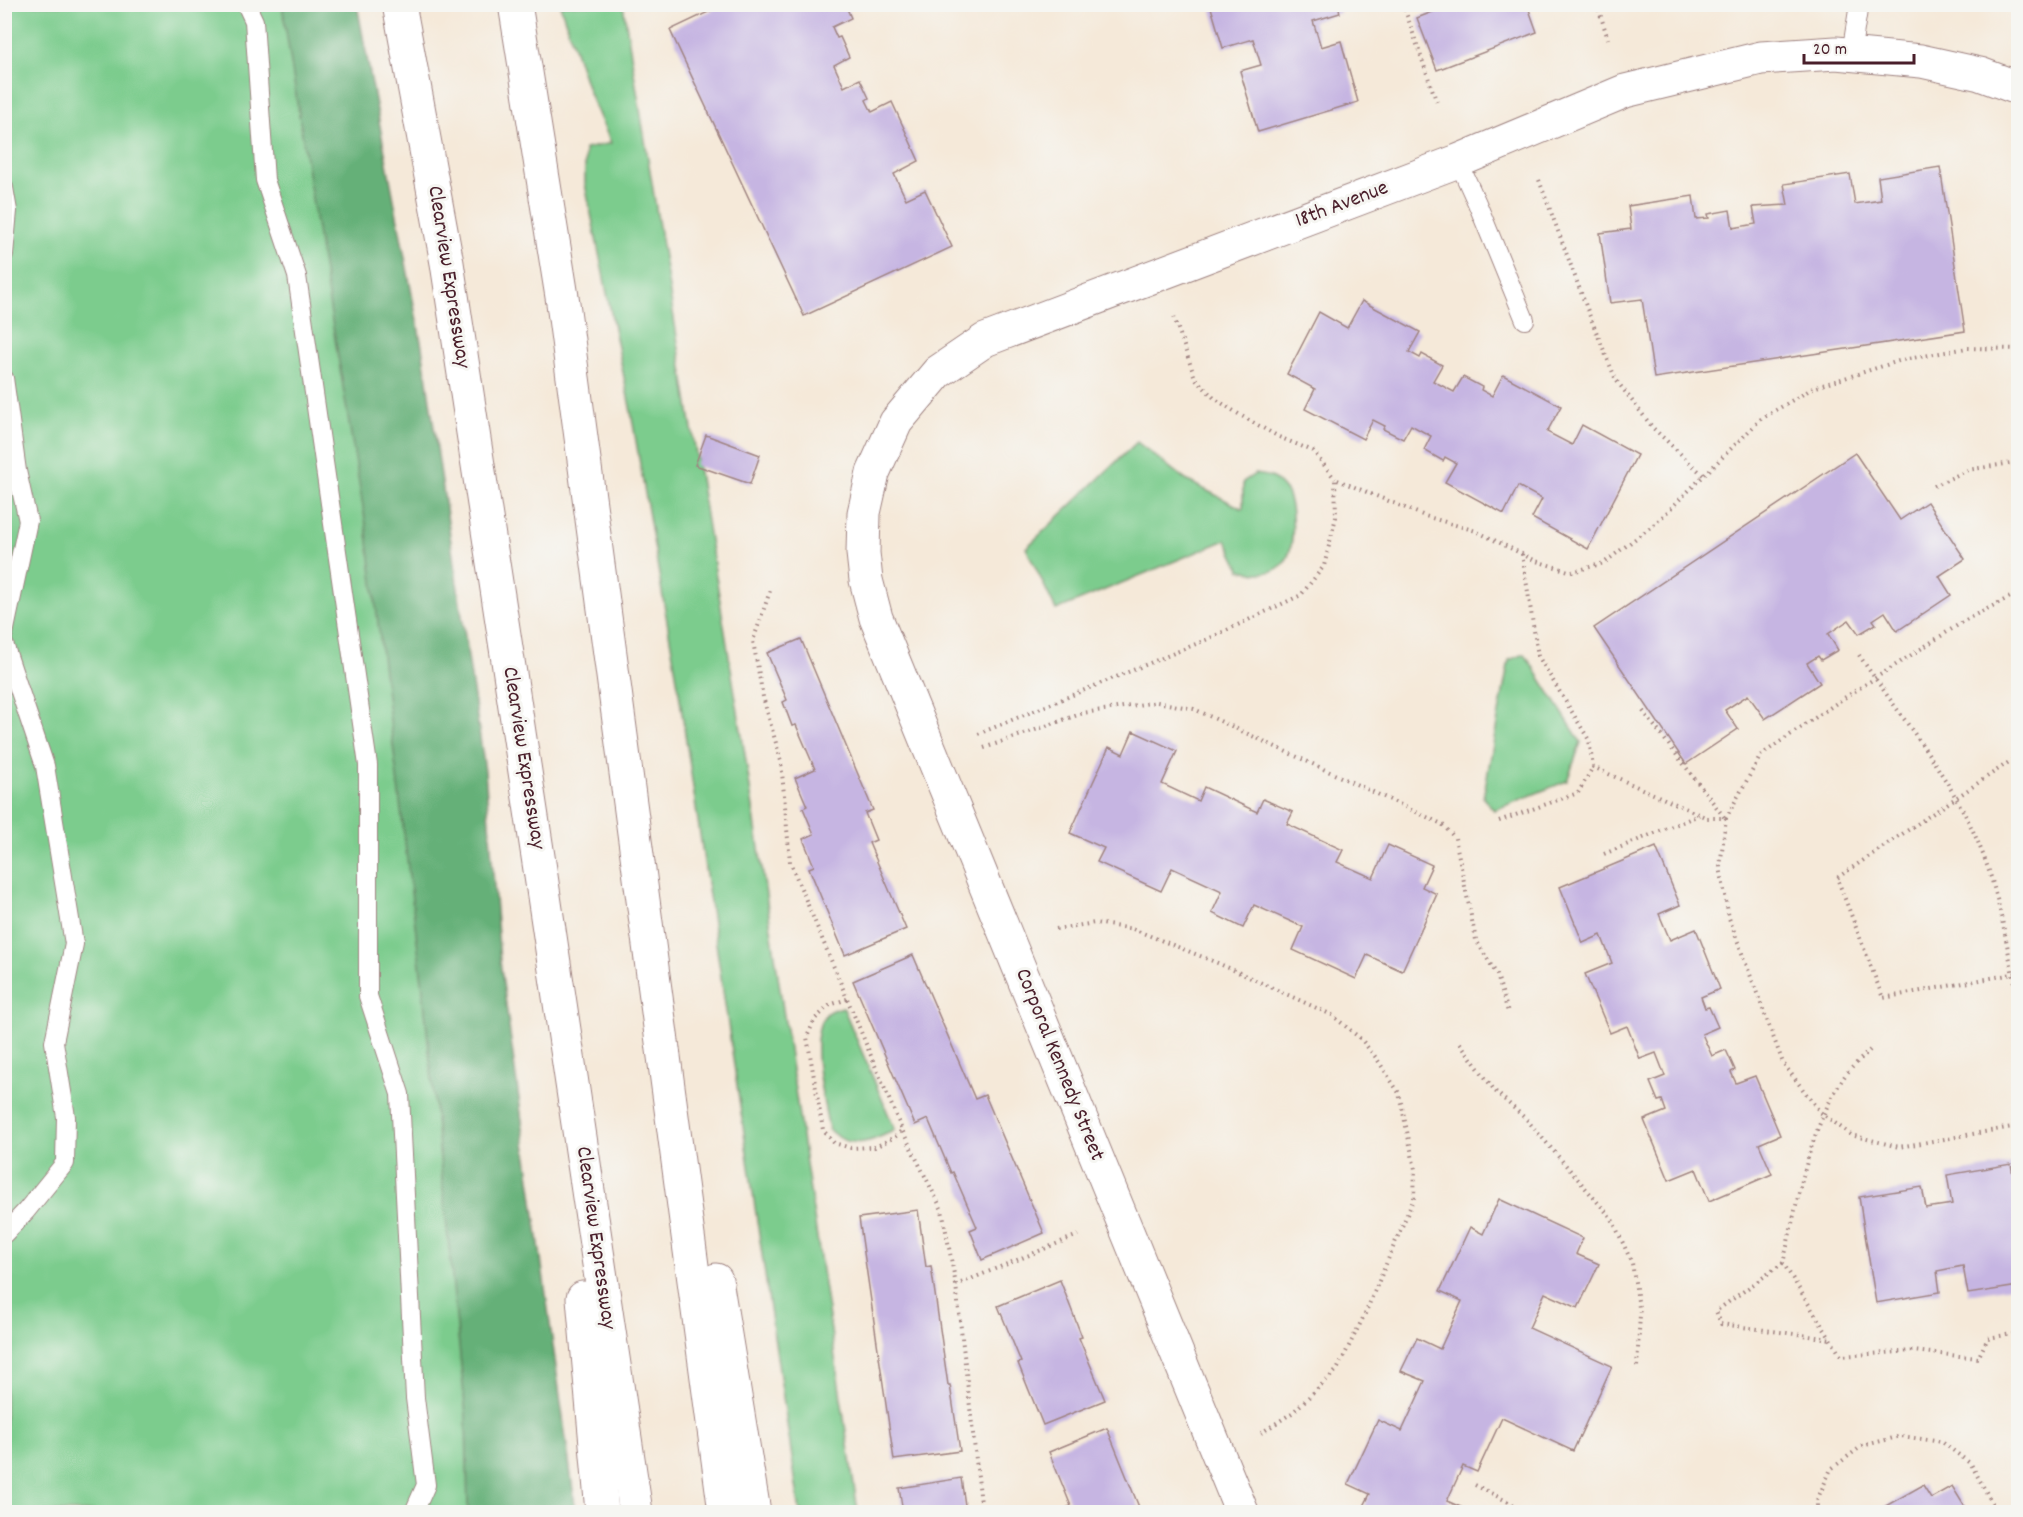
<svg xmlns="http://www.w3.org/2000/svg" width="2023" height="1517" font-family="Dekko,sans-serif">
	<rect width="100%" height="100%" fill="#f6f6f2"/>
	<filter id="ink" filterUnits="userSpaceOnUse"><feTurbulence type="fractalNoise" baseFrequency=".0167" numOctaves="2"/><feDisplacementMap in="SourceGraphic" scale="12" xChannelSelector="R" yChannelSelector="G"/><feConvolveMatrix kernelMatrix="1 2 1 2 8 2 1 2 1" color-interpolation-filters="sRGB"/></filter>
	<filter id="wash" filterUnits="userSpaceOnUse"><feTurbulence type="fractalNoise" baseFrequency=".008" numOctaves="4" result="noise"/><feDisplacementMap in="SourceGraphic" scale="24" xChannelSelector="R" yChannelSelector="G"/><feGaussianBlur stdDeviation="1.35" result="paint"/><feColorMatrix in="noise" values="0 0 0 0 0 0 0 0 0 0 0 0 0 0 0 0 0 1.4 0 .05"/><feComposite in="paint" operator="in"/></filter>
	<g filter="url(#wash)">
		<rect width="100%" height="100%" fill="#f5e9d9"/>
		<g fill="#7ccc8d" stroke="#63765c" stroke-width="1.5">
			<polygon points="5,5 348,5 517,1512 5,1512"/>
			<polygon points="560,5 623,5 746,761 858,1512 800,1512 677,679 631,412 585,184 585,149 611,143 589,93"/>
			<path d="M1137 442 1186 480 1243 509V482L1255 474C1260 475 1268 475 1273 478 1277 481 1286 490 1288 495 1294 512 1296 554 1281 566 1269 576 1254 573 1241 570L1226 540 1056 610 1026 548Z"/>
			<polygon points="1525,654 1581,742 1567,781 1494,810 1483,798 1509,660"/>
			<path d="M843 1007 895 1130C871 1142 851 1151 829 1130 825 1104 803 1028 830 1011 833 1009 839 1008 843 1007Z"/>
		</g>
		<polygon fill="#65b078" stroke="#586852" stroke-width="1.5" points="282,5 357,5 422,347 485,771 500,961 576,1512 468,1512 466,1415 422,981 366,525 316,224"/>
		<g id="blocks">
			<g fill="#c6b5e2">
				<polygon points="725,4 845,4 851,18 832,27 837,38 840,37 849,57 834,65 844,87 860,79 869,98 866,100 872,112 892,102 919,161 894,174 906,199 925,190 952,247 804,316 670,30"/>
				<polygon points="1210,4 1338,4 1340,13 1313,21 1321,47 1341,41 1358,102 1258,132 1240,71 1261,65 1253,39 1223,48"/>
				<polygon points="1453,4 1527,4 1537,32 1437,70 1417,18"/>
				<polygon points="1940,167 1965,331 1654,378 1642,299 1610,303 1600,233 1631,229 1628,206 1693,196 1696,219 1709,218 1708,214 1730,210 1733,228 1756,224 1753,207 1788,205 1784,184 1850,174 1855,204 1881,200 1878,177"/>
				<polygon points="1362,301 1420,332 1409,352 1420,358 1422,354 1442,365 1433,381 1454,392 1463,377 1482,387 1481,390 1492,396 1503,375 1561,406 1547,432 1572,445 1582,425 1637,455 1588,549 1532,518 1542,499 1518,486 1504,514 1445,482 1456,463 1445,457 1443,461 1424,450 1431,436 1411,425 1403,439 1383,429 1385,426 1373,420 1363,439 1305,409 1315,389 1287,374 1319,312 1347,328"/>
				<polygon points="706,435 760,455 750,484 695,465"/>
				<polygon points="1855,453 1900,520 1927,502 1965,559 1939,576 1951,595 1897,631 1885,612 1873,620 1876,624 1859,634 1849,620 1828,634 1838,650 1821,660 1818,656 1807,663 1820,683 1765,719 1748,695 1725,710 1738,729 1686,764 1594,628"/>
				<polygon points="801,639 873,810 865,813 876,840 869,843 906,929 845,955 809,868 814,866 803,839 814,834 803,808 807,806 795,778 815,769 796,725 792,726 783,702 787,700 767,653"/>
				<polygon points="1133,731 1177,751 1162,784 1198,801 1204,787 1257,812 1263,799 1293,812 1287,824 1343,850 1337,862 1373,878 1388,845 1432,865 1422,887 1437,894 1402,971 1367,955 1356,979 1293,950 1303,927 1254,905 1243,928 1212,913 1222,891 1172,868 1161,891 1097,862 1104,848 1070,833 1109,747 1123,754"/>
				<polygon points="1656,847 1680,905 1659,914 1670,940 1696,929 1720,989 1701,997 1705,1008 1709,1007 1718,1027 1702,1034 1712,1056 1726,1050 1735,1070 1731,1072 1736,1083 1755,1076 1780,1135 1759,1144 1772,1174 1709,1201 1696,1169 1669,1180 1644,1120 1666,1111 1662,1100 1658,1101 1650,1082 1665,1076 1656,1053 1640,1059 1627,1026 1610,1033 1585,974 1612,963 1601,935 1583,943 1560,887"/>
				<polygon points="913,955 975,1099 985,1095 1044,1233 982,1260 970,1230 977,1227 953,1172 951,1173 928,1119 915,1125 853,981"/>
				<polygon points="2011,1164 2015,1186 2018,1185 2018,1286 1968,1294 1963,1266 1937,1271 1940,1292 1876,1303 1859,1197 1922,1187 1926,1208 1952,1204 1947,1175"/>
				<polygon points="1499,1199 1583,1238 1576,1254 1599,1264 1578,1308 1545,1293 1529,1328 1612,1366 1573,1451 1502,1418 1477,1472 1463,1466 1447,1501 1472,1512 1361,1512 1370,1494 1348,1484 1378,1420 1402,1431 1425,1381 1401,1371 1417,1338 1440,1349 1462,1301 1440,1291 1470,1227 1483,1234"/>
				<polygon points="918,1210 926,1267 931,1266 948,1385 950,1385 960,1451 894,1460 859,1218"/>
				<polygon points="1060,1280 1082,1337 1079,1338 1105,1400 1043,1425 1018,1363 1021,1362 998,1306"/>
				<polygon points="1107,1428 1141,1512 1070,1512 1068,1507 1071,1506 1049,1452"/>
				<polygon points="961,1478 966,1512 903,1512 899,1488"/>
				<polygon points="1923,1485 1931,1498 1952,1486 1968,1512 1875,1512"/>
			</g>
		</g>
	</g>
	<g filter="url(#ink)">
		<use href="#blocks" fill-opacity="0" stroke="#a08482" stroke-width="1.5"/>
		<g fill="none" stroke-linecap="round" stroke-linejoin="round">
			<defs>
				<g id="service">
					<polyline points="246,4 254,21 265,180 297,276 368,765 368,996 400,1094 415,1398 426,1485 414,1512"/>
					<polyline points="1851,54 1859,4"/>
					<polyline points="1458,161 1477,203 1525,320"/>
					<polyline points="4,188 8,211 4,254"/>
					<polyline points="4,378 17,471 28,521 4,634"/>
					<polyline points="4,644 45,766 74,944 54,1042 66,1117 65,1163 26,1211 4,1234"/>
				</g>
				<polyline id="minor" points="1242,1512 876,618 866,580 863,553 864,513 873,473 896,422 938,372 985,340 1458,161 1625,91 1761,58 1836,53 1921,61 1980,74 2018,88"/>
				<g id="motorway">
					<polyline points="399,4 447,263 541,876 636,1512"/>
					<polyline points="515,4 563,303 725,1512"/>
					<polyline points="716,1280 754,1512"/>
					<polyline points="583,1298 602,1512"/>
				</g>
			</defs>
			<use href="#service" stroke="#a08482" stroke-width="20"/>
			<use href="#minor" stroke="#a08482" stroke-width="35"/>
			<use href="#motorway" stroke="#a08482" stroke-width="35"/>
			<g stroke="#a08482" stroke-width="4" stroke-dasharray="1.5 4.5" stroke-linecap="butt">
				<polyline points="1403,4 1438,106"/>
				<polyline points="1597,4 1608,39"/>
				<polyline points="1539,180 1589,314 1616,380 1653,428 1703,475"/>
				<polyline points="1174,317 1195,378 1214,398 1240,415 1279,437 1313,451 1335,479"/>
				<polyline points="1934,486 1968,470 2011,463"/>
				<polyline points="1522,554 1538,656 1589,740 1593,767 1707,818 1726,818 1761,755 1841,700 1969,618 2018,593"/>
				<polyline points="770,591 753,641 763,697 781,761 790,862 902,1130 942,1210 956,1285"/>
				<path d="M1859 655C1902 719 1954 780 1982 852 2001 899 2007 950 2018 999"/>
				<polyline points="1643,711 1724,817"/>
				<polyline points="978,734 1208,639 1301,595 1324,566 1336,517 1335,479 1425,516 1476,531 1536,561 1572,572 1604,563 1657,522 1761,419 1813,388 1902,360 1967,348 2018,349"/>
				<polyline points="984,748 1083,713 1157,702 1194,709 1442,824 1455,838 1476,940 1497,975 1508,1012"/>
				<polyline points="2018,756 1837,878 1883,998 2018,973"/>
				<polyline points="1726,818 1720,867 1729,918 1783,1063 1820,1112 1851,1135 1899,1147 2018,1126"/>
				<polyline points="1499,821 1578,793 1593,767"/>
				<polyline points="1604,854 1699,815"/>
				<polyline points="1056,929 1095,923 1133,929 1220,964 1332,1015 1361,1039 1377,1059 1399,1093 1415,1169 1414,1198 1365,1314 1337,1370 1292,1413 1261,1433"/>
				<polyline points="847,999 830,1005 815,1019 807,1037 823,1130 834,1143 851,1148 875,1147 895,1137 902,1130"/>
				<polyline points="1460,1043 1495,1091 1527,1120 1612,1219 1632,1263 1640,1314 1637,1367"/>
				<path d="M1870 1050C1861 1059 1849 1069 1842 1080 1807 1134 1798 1202 1783 1263L1841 1356 1913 1351 1978 1358 1988 1338 2018 1333"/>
				<polyline points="1783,1263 1716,1311 1721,1324 1831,1339"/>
				<polyline points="1475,1485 1528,1512"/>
				<polyline points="982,1512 956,1285 1078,1235"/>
				<polyline points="1817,1512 1817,1500 1831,1469 1862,1446 1901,1436 1942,1442 1971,1464 1997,1512"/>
			</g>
			<use href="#service" stroke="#fff" stroke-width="18"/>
			<use href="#minor" stroke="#fff" stroke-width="33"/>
			<use href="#motorway" stroke="#fff" stroke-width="33"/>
		</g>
	</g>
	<g text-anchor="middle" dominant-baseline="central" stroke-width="6" stroke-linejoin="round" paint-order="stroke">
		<g font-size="22" fill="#4a1f2b" stroke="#f6f6f2">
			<text transform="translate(1342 205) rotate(-21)">18th Avenue</text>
			<text transform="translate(448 277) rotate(81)">Clearview Expressway</text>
			<text transform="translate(523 758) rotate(81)">Clearview Expressway</text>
			<text transform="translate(1059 1065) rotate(68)">Corporal Kennedy Street</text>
			<text transform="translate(595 1238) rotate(82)">Clearview Expressway</text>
		</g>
	</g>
	<rect width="2023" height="1517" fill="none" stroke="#f6f6f2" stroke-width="24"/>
	<path d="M1804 54v9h110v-9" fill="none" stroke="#4a1f2b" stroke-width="3"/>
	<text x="1813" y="54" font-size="18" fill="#4a1f2b" stroke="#f6f6f2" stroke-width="4.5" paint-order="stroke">20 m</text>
</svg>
